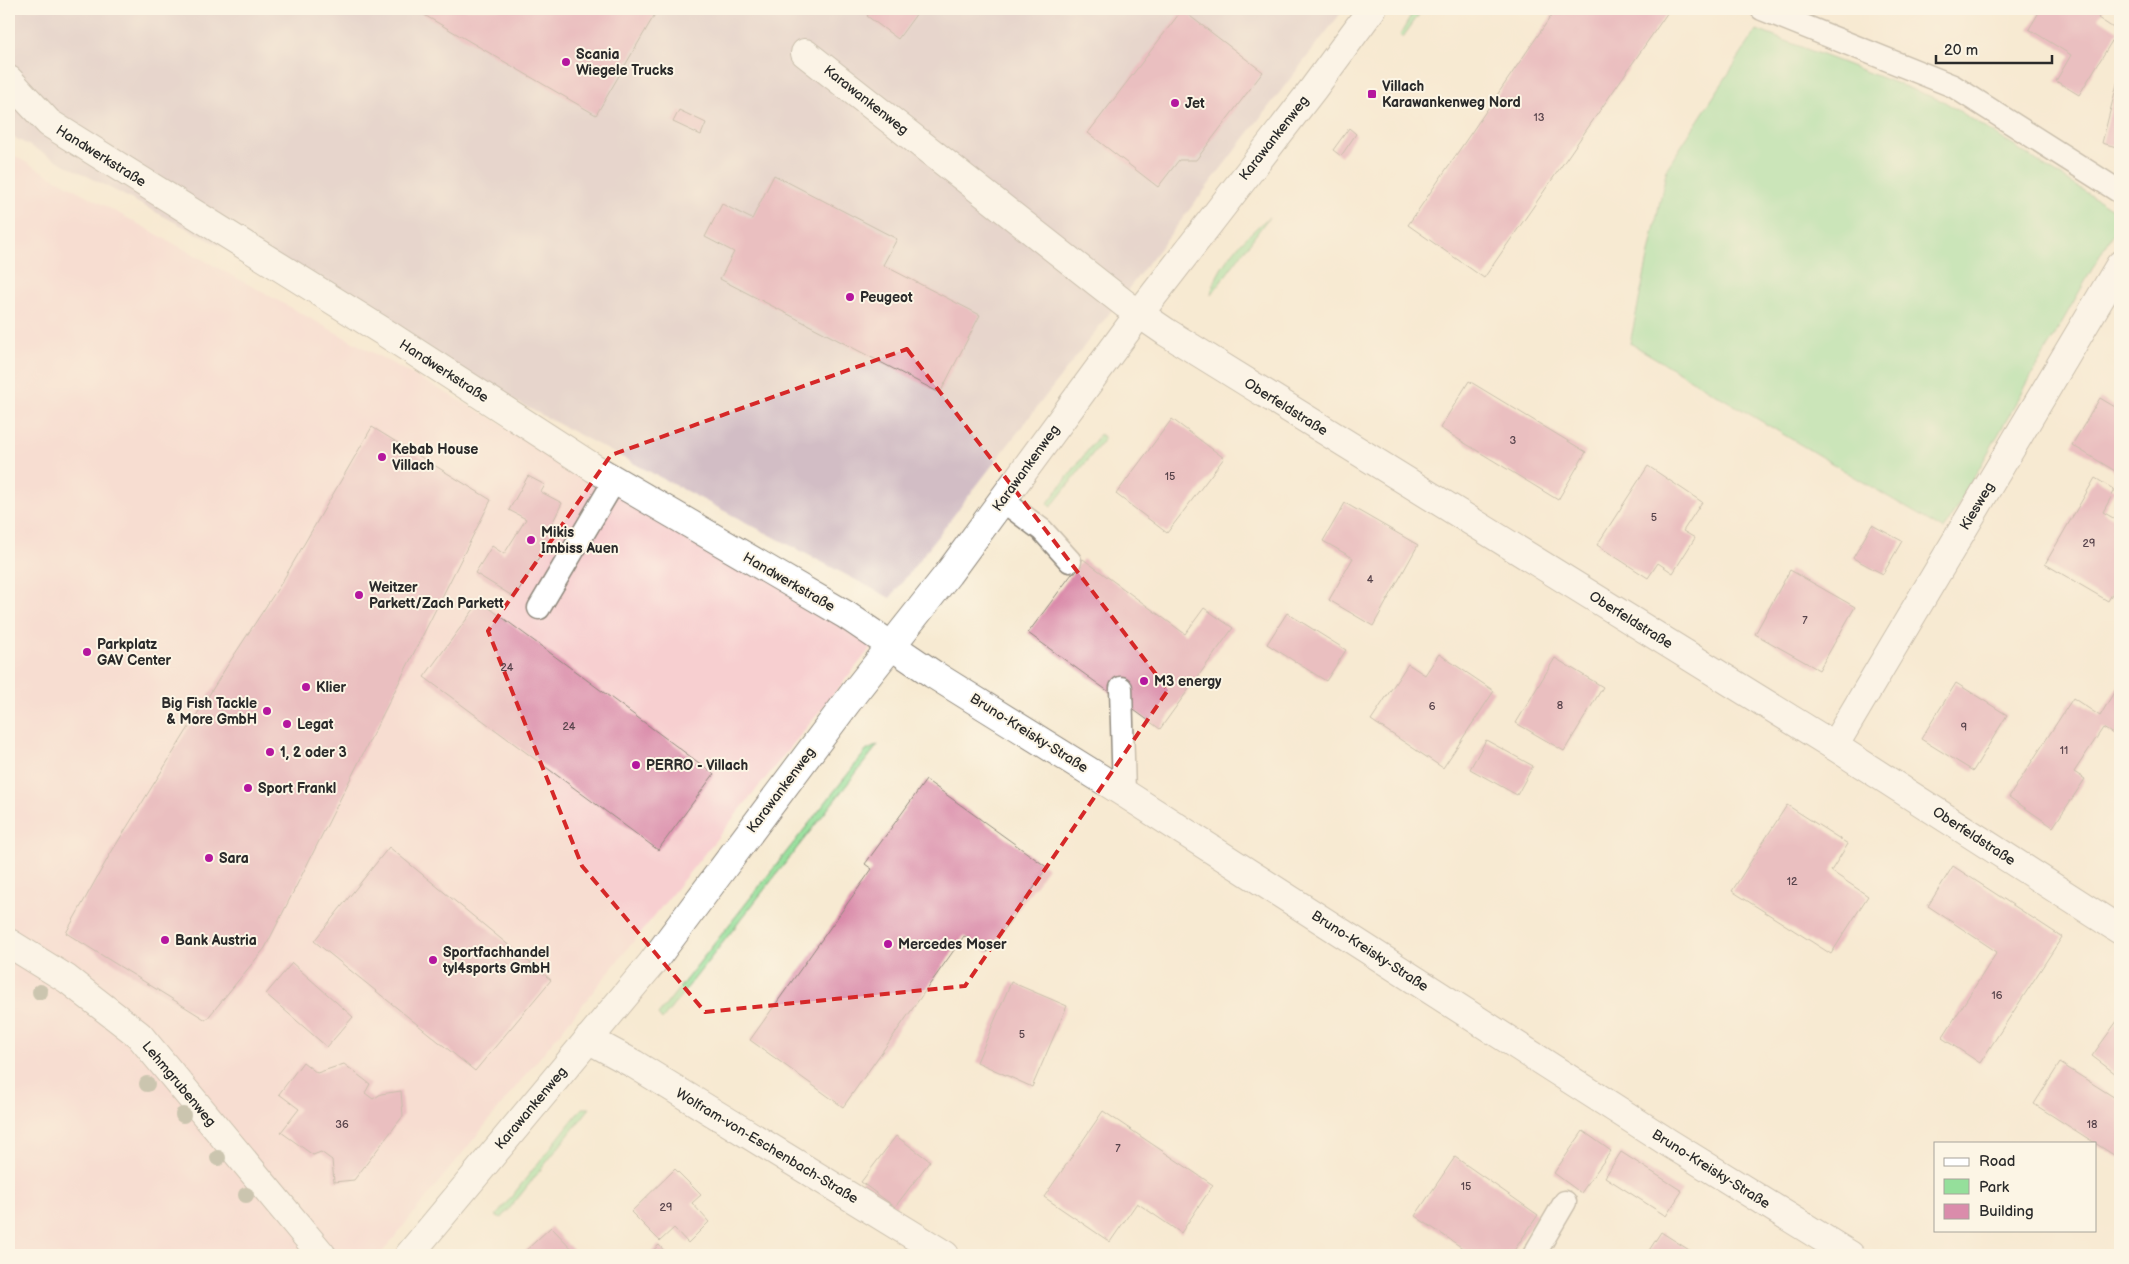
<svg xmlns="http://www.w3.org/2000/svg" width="2129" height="1264" font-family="'Balsamiq Sans',sans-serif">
	<rect width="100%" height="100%" fill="#fcf5e5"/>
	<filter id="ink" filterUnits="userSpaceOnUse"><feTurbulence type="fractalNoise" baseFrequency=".02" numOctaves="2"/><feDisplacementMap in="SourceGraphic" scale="10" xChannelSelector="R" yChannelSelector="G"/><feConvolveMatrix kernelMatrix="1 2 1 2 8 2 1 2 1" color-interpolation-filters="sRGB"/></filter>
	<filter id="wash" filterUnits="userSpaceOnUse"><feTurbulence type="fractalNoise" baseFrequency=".0096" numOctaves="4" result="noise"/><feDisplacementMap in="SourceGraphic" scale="20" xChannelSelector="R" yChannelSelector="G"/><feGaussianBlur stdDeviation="1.12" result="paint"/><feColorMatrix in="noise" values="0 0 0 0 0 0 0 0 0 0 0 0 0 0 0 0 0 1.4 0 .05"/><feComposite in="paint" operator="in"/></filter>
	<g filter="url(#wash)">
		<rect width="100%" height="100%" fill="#f7ead2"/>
		<polygon fill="#f7cfd0" points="9,153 883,633 380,1255 9,1255"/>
		<polygon fill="#d2bdc5" points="9,9 1344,9 890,598 9,135"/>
		<g fill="#95df9b" stroke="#608563">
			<polygon points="1415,9 1423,9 1403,37 1400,35"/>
			<polygon points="1757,30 1945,102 2120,214 2120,220 1944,530 1630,343 1667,168"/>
			<path d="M1269 217 1211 295C1215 266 1247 235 1269 217Z"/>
			<polygon points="1100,434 1105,438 1051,507 1047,504"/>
			<polygon points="878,745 662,1020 658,1015 866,751"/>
			<polygon points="582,1108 590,1108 502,1218 496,1216"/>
		</g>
		<g id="blocks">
			<g fill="#da8cab">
				<polygon points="414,9 658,9 596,115"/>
				<polygon points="873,9 920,9 898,39 867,16"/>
				<polygon points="1556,9 1670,9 1484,278 1408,225"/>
				<polygon points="2041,9 2104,9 2098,18 2118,31 2079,95 2056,81 2071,55 2029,29"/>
				<polygon points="1182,10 1263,72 1196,160 1179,160 1158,187 1088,133"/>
				<polygon points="2120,72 2120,148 2102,143"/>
				<polygon points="679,110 706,123 701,135 673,122"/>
				<polygon points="1349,128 1356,134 1341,156 1333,150"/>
				<polygon points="774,175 897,239 883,265 980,315 940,393 720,279 734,252 705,237 722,204 752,219"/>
				<polygon points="1469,381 1586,452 1558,500 1440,428"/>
				<polygon points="2100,398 2120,410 2120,474 2072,445"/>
				<polygon points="1172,419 1224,458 1167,533 1116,494"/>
				<polygon points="372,427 491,500 265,948 206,1020 66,933 109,856 227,666 282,582"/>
				<polygon points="1648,466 1702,502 1683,531 1695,538 1673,573 1658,563 1648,578 1597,545"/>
				<polygon points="528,476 545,485 541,492 562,503 549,530 553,534 514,597 475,573 492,546 504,554 526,519 509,510"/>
				<polygon points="2095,478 2115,490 2103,512 2120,522 2120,580 2108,601 2045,564"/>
				<polygon points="1345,503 1418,545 1373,626 1329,600 1353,558 1323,541"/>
				<polygon points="1872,525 1902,541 1883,574 1853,558"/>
				<polygon points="1083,559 1185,634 1204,608 1233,628 1160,729 1028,633"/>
				<polygon points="1790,570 1855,607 1819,670 1755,634"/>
				<polygon points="480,601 714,774 658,850 424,677"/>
				<polygon points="1287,613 1346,650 1326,681 1267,644"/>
				<polygon points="1439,654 1494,691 1443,768 1371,720 1408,664 1425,675"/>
				<polygon points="1555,658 1603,687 1564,751 1516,723"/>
				<polygon points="2120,682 2120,738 2103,728 2074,772 2085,779 2053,827 2009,797 2073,698 2100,716"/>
				<polygon points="1956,683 2007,715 1973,771 1921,739"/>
				<polygon points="1486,740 1533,766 1517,795 1470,769"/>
				<polygon points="926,780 1048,868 988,952 964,936 843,1107 750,1040 872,869 865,864"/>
				<polygon points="1787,805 1848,844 1831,871 1868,896 1831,954 1732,891"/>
				<polygon points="389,847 551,980 475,1071 314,941"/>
				<polygon points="2120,856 2120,867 2115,864"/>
				<polygon points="1953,866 2062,937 1980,1063 1942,1038 1997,952 1928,906"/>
				<polygon points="292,963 353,1017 327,1047 266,994"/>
				<polygon points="1011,982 1067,1006 1032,1087 977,1062"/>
				<polygon points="2120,1017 2120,1077 2092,1056"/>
				<polygon points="303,1062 317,1073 344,1064 370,1084 365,1093 373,1099 381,1094 401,1091 403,1116 354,1180 334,1182 332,1160 321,1152 313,1155 281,1132 299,1109 279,1094"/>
				<polygon points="2060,1063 2120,1101 2120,1159 2034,1104"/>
				<polygon points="1103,1111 1213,1185 1181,1233 1137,1203 1110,1242 1044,1197"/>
				<polygon points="1583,1131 1611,1151 1581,1193 1554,1173"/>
				<polygon points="896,1136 930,1161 895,1207 861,1182"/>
				<polygon points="1621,1152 1682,1191 1666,1216 1605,1177"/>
				<polygon points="1455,1157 1538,1215 1511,1255 1473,1255 1415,1216"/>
				<polygon points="675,1169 701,1195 692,1203 709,1222 688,1243 674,1228 660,1241 631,1212"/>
				<polygon points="551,1227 578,1255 521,1255"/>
				<polygon points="1661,1232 1697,1255 1646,1255"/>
				<polygon points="659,1245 668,1255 648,1255"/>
			</g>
		</g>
	</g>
	<g filter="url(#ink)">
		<use href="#blocks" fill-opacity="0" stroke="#918a7e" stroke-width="1"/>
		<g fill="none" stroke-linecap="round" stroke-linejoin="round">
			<defs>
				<g id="service">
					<polyline points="1762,9 1953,86 2120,192"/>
					<polyline points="1002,500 1042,530 1070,561"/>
					<polyline points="539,608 615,480"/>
					<polyline points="1121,688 1124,793"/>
					<polyline points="1534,1255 1565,1202"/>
				</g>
				<g id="minor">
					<polyline points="805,53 1125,304 1166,332 1834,746 2120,930"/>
					<polyline points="1834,746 2120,265"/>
					<polyline points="9,943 67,979 139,1035 322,1255"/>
					<polyline points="588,1039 634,1064 945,1255"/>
					<polyline points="409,1255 652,963 854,693 948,574 1139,314 1313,89 1372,9"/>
				</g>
				<polyline id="tertiary" points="9,80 49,123 384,332 594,468 846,615 933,674 1124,793 1669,1143 1850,1255"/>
			</defs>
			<use href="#service" stroke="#918a7e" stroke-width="25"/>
			<use href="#minor" stroke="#918a7e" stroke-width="30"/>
			<use href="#tertiary" stroke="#918a7e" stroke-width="30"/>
			<use href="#service" stroke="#fff" stroke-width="22"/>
			<use href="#minor" stroke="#fff" stroke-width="28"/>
			<use href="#tertiary" stroke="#fff" stroke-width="28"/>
		</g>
		<g fill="#969a86">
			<circle cx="40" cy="992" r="8"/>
			<circle cx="147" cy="1084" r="8"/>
			<circle cx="183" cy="1115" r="8"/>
			<circle cx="218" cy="1158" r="8"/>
			<circle cx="246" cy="1195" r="8"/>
		</g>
	</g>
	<path d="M0 0H2129V1264H0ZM907 349 1168 690 965 986 705 1012 582 866 488 631 611 455Z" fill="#f7ead2" fill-opacity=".55" fill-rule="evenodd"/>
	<path fill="none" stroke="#d62828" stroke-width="4" stroke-dasharray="10 6" stroke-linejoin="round" d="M907 349 1168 690 965 986 705 1012 582 866 488 631 611 455Z"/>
	<g fill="#b5179e" stroke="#fcf5e5" stroke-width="2">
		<circle cx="566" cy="62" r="5"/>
		<rect x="1367" y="89" width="10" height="10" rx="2.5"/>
		<circle cx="1175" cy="103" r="5"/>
		<circle cx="850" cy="297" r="5"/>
		<circle cx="382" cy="457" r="5"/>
		<circle cx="531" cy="540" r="5"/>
		<circle cx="359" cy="595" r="5"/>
		<circle cx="87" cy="652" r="5"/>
		<circle cx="1144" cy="681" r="5"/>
		<circle cx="306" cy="687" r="5"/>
		<circle cx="267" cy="711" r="5"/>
		<circle cx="287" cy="724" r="5"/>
		<circle cx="270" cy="752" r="5"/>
		<circle cx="636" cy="765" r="5"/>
		<circle cx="248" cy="788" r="5"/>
		<circle cx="209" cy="858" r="5"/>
		<circle cx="165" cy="940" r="5"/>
		<circle cx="888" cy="944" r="5"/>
		<circle cx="433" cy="960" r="5"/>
	</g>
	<g text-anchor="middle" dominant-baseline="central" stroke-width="4" stroke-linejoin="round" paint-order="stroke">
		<g font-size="11" fill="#57434b">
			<text x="1539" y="117">13</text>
			<text x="1513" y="440">3</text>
			<text x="1170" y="476">15</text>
			<text x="1654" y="517">5</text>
			<text x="2089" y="543">29</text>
			<text x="1370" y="579">4</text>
			<text x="1805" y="620">7</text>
			<text x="507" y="667">24</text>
			<text x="1560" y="705">8</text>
			<text x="1432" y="706">6</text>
			<text x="569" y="726">24</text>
			<text x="1964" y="727">9</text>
			<text x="2064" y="750">11</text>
			<text x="1792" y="881">12</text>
			<text x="1997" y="995">16</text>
			<text x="1022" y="1034">5</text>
			<text x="342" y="1124">36</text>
			<text x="2092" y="1124">18</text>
			<text x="1118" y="1148">7</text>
			<text x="1466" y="1186">15</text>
			<text x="666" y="1207">29</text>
		</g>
		<g font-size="14" font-weight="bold" fill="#2b2b2b" stroke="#fcf5e5" text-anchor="start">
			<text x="576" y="54">Scania<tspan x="576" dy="16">Wiegele Trucks</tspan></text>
			<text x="1382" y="86">Villach<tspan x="1382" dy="16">Karawankenweg Nord</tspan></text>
			<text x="1185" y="103">Jet</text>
			<text x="860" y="297">Peugeot</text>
			<text x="392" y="449">Kebab House<tspan x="392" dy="16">Villach</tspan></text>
			<text x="541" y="532">Mikis<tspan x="541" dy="16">Imbiss Auen</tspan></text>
			<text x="369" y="587">Weitzer<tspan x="369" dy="16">Parkett/Zach Parkett</tspan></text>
			<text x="97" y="644">Parkplatz<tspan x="97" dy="16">GAV Center</tspan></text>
			<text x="1154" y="681">M3 energy</text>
			<text x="316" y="687">Klier</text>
			<text x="257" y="703" text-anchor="end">Big Fish Tackle<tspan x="257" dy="16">&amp; More GmbH</tspan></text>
			<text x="297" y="724">Legat</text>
			<text x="280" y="752">1, 2 oder 3</text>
			<text x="646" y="765">PERRO - Villach</text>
			<text x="258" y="788">Sport Frankl</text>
			<text x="219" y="858">Sara</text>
			<text x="175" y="940">Bank Austria</text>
			<text x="898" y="944">Mercedes Moser</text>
			<text x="443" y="952">Sportfachhandel<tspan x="443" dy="16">tyl4sports GmbH</tspan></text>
		</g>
		<g font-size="14" fill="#2b2b2b" stroke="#fcf5e5">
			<text transform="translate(866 100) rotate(38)">Karawankenweg</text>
			<text transform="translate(1274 138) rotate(-52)">Karawankenweg</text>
			<text transform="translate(101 156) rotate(32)">Handwerkstraße</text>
			<text transform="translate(444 371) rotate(33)">Handwerkstraße</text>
			<text transform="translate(1286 407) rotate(32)">Oberfeldstraße</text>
			<text transform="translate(1026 468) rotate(-54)">Karawankenweg</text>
			<text transform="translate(1977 506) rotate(-59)">Kiesweg</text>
			<text transform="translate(789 582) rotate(30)">Handwerkstraße</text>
			<text transform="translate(1631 620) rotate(32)">Oberfeldstraße</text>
			<text transform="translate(1029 733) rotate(32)">Bruno-Kreisky-Straße</text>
			<text transform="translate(781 790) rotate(-53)">Karawankenweg</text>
			<text transform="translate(1974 836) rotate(33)">Oberfeldstraße</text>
			<text transform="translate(1370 951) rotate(33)">Bruno-Kreisky-Straße</text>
			<text transform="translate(179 1084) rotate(50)">Lehmgrubenweg</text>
			<text transform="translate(531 1108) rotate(-50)">Karawankenweg</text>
			<text transform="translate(767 1146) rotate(31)">Wolfram-von-Eschenbach-Straße</text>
			<text transform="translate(1711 1169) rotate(32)">Bruno-Kreisky-Straße</text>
		</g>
	</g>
	<rect width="2129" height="1264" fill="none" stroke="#fcf5e5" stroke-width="30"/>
	<rect x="1934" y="1142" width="162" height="90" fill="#fcf5e5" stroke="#a8a49b"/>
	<rect x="1944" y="1158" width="25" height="8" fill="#ffffff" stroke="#a8a49b"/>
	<text x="1979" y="1166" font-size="15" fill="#2b2b2b">Road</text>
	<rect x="1944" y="1179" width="25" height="15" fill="#95df9b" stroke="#a8a49b"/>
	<text x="1979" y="1192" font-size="15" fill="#2b2b2b">Park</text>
	<rect x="1944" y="1204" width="25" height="15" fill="#da8cab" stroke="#a8a49b"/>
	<text x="1979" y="1216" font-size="15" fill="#2b2b2b">Building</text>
	<path d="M1936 55v8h116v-8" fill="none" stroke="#2b2b2b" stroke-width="2.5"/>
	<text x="1944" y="55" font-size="15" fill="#2b2b2b" stroke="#fcf5e5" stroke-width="4" paint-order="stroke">20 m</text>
</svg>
